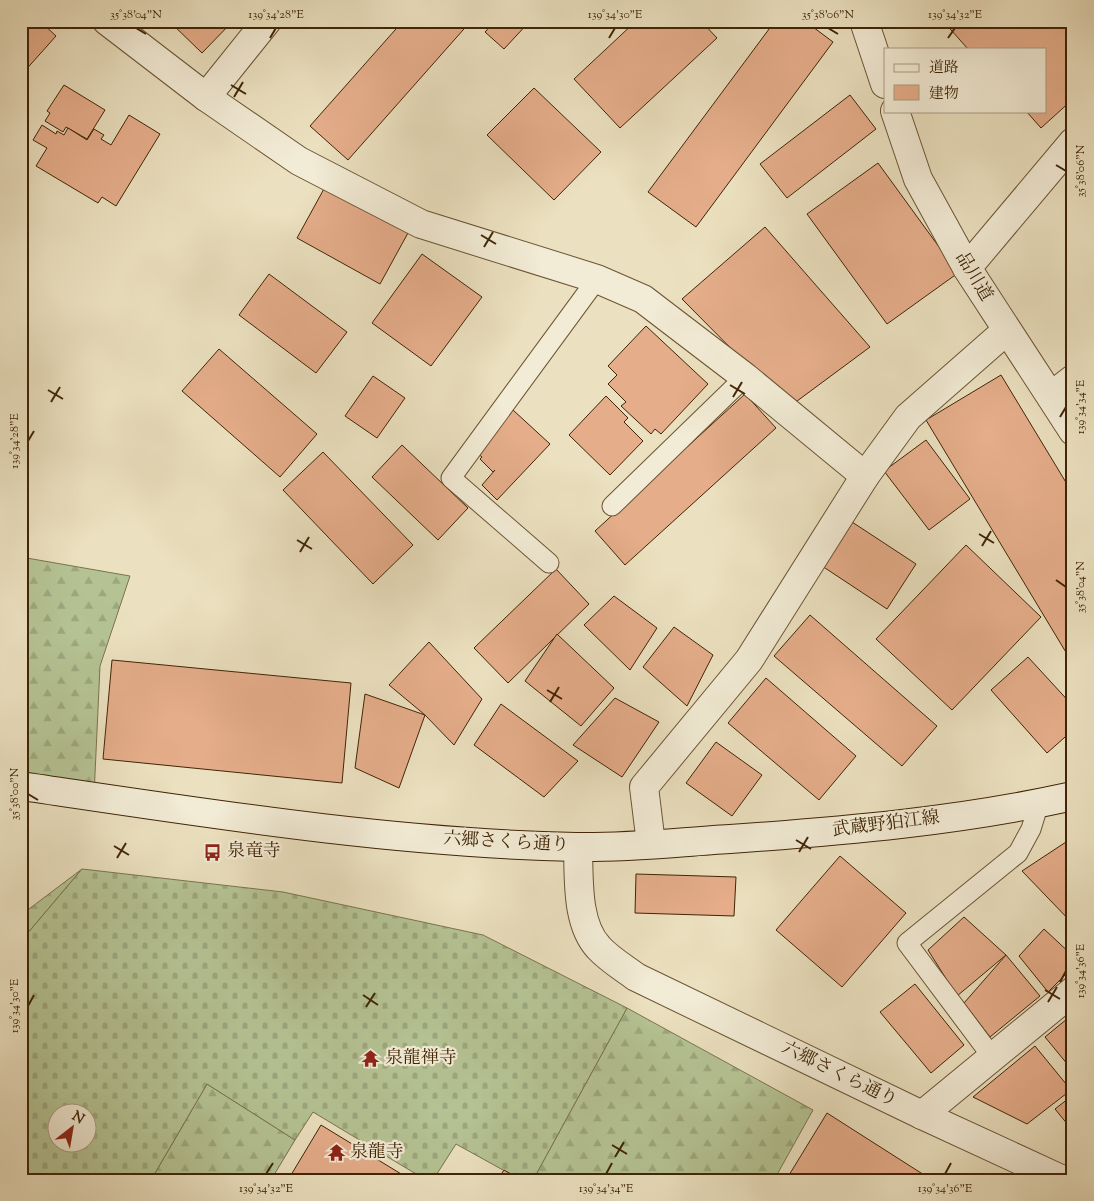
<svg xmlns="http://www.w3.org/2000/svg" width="1094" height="1201" font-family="'Sorts Mill Goudy','Noto Serif JP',serif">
	<defs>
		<pattern id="forest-firs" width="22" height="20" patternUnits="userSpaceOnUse" patternTransform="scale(1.25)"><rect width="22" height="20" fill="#b5c394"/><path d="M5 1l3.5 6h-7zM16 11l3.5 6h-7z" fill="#9da77e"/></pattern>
		<pattern id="cemetery-stones" width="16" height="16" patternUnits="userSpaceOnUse" patternTransform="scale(1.25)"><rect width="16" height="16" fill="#b5c394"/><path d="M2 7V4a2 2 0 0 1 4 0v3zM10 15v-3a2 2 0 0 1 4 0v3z" fill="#9da77e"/></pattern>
	</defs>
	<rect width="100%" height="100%" fill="#ebe0bf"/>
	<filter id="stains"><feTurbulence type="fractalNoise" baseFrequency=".004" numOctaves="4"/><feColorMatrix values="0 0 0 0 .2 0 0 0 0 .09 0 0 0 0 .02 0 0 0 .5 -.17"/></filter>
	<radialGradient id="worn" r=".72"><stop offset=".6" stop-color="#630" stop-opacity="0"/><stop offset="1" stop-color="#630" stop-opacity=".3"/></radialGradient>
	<g fill="url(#forest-firs)" stroke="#7a744c">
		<polygon points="21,557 130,576 100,666 94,796 21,784"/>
		<polygon points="82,869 21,941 21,915"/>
		<polygon points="627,1008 813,1110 774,1180 533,1180"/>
		<polygon points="207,1084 295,1140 271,1180 151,1180"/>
	</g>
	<path fill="url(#cemetery-stones)" stroke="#7a744c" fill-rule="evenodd" d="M82 869 283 892 483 935 627 1008 533 1180H521L456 1144 433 1180H426L313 1112 295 1140 207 1084 151 1180H21V941ZM58 1114H88V1144H58Z"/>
	<g fill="#e5ad8a" stroke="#402505">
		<polygon points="21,21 40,21 56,36 23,73 21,71"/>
		<polygon points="169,21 233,21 202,53"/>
		<polygon points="403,21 471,21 348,160 310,126"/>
		<polygon points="495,21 530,21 504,49 485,32"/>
		<polygon points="636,21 701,21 717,38 620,128 574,79"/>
		<polygon points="775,21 805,21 833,42 696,227 648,192"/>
		<polygon points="943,21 1073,21 1073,99 1041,128 1026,111 1045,111 1045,49 968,49"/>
		<polygon points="64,85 105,110 87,139 66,127 63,132 45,121 50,113 47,111"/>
		<polygon points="534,88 601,152 554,200 487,135"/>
		<polygon points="850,95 876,129 787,198 760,164"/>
		<polygon points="129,115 160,134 116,206 102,197 98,203 36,166 47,148 33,140 42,125 56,134 57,131 64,135 68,128 87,140 94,129 104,135 101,139 111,145"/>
		<polygon points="878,163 958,273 887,324 807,214"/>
		<polygon points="325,187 408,233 380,284 297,238"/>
		<polygon points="765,227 870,347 789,407 682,299"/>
		<polygon points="422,254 482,297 431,366 372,323"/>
		<polygon points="269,274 347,332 316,373 239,315"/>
		<polygon points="646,326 708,384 661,434 655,429 651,434 621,406 626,402 608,384 617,375 608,366"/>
		<polygon points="219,349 317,434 280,477 182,391"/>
		<polygon points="1001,375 1073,494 1073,664 926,420"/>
		<polygon points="373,376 405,398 377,438 345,416"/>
		<polygon points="745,394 776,428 625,565 595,531"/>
		<polygon points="606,396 628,418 624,422 643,441 610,475 569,435"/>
		<polygon points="513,410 550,444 497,500 482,485 495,470 493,472 480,459 482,457 477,453 498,431 495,429"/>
		<polygon points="926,440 970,499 929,530 884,471"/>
		<polygon points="402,445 468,508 438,540 372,477"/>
		<polygon points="323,452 413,545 373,584 283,490"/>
		<polygon points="849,520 916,564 887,609 819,564"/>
		<polygon points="966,545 1041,617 952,710 876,639"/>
		<polygon points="556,569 589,604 508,683 474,648"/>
		<polygon points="614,596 657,628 630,670 584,625"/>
		<polygon points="810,615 937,726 902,766 774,656"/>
		<polygon points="674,627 713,655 687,706 643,667"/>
		<polygon points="557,634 614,688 581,726 525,681"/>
		<polygon points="429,642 482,699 454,745 425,715 389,685"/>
		<polygon points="1028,657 1073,706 1073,730 1047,753 991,690"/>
		<polygon points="112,660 351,683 342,783 103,759"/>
		<polygon points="766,678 856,756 819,800 728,723"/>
		<polygon points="365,694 425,715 399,788 355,768"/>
		<polygon points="615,698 659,722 622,777 573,745"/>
		<polygon points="501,704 578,761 544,797 474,745"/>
		<polygon points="716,742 762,775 732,816 686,783"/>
		<polygon points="1069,840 1073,843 1073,924 1022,871"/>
		<polygon points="840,856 906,913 842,987 776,930"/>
		<polygon points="636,874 736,877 734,916 635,913"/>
		<polygon points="964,917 1006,955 957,996 928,950"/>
		<polygon points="1044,929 1073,956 1073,967 1048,992 1019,956"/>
		<polygon points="1006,955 1040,996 990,1037 964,1003"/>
		<polygon points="915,984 964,1045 931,1073 880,1012"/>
		<polygon points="1073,1014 1073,1071 1045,1037"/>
		<polygon points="1035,1046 1071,1090 1027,1124 973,1097"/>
		<polygon points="1073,1095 1073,1131 1055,1109"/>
		<polygon points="827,1113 932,1180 786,1180"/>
		<polygon points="321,1125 411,1180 288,1180"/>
		<polygon points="504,1170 521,1180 497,1180"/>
	</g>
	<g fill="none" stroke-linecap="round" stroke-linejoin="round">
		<defs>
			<g id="service">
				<polyline points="612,506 745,377"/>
				<polyline points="549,563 451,478 597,279"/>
				<polyline points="993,1058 907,943 1018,853 1031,829 1039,803"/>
			</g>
			<g id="minor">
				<polyline points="107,21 206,97 299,161 421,224 597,279 643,299 745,377 865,476"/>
				<polyline points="864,21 885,84"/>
				<polyline points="206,97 267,21"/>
				<polyline points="895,111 918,179 967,268 1073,431"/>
				<polyline points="967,268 1073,142"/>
				<polyline points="1051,396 1073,379"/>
				<polyline points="651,844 644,787 749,660 865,476 908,417 1006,331"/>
				<polyline points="922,1115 1073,991"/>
			</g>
			<path id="tertiary" d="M578 847C579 878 576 924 599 948 609 959 624 968 636 977L922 1115 1063 1180"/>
			<path id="secondary" d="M21 786C205 813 390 843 576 847 627 848 679 842 730 839 845 831 960 821 1073 796"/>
		</defs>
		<use href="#service" stroke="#6b5434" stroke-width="21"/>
		<use href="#minor" stroke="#6b5434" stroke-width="30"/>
		<use href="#tertiary" stroke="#6b5434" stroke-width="30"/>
		<use href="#secondary" stroke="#402505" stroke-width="30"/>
		<use href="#service" stroke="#f2ebd5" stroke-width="19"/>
		<use href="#minor" stroke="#f2ebd5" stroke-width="28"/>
		<use href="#tertiary" stroke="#f2ebd5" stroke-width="28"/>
		<use href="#secondary" stroke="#f2ebd5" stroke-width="28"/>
	</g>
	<path fill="none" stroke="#402505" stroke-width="2" d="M136 28 146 34M828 28 838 34M270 38 276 28M609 38 615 28M948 38 955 28M231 85 246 94M234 97 243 82M1056 165 1066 171M481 235 496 244M484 247 493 232M730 385 745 394M48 390 63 399M733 397 742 382M51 402 60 387M1060 417 1066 407M28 441 34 431M979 534 994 543M297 540 312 549M982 546 991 531M300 552 309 537M1056 580 1066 587M547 690 562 699M550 702 559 687M28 794 38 800M796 840 811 849M114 846 129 855M799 852 808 837M117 858 126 843M1060 982 1066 971M1045 990 1060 999M363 995 378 1005M1048 1002 1057 987M28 1006 34 995M366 1007 375 993M612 1145 627 1154M615 1157 624 1142M266 1174 273 1163M606 1174 612 1163M945 1174 951 1163"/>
	<defs>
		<symbol id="bus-bare" viewBox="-9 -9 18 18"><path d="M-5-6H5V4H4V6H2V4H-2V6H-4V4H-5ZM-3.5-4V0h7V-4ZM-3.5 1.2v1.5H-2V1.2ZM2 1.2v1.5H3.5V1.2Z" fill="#8f2418" stroke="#f2ebd5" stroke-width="2.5" paint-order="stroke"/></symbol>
		<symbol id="temple-bare" viewBox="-9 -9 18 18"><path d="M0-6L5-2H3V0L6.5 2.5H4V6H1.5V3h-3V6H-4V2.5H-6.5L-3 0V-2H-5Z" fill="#8f2418" stroke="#f2ebd5" stroke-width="2.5" paint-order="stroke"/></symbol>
	</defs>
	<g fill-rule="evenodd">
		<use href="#bus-bare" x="200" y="840" width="25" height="25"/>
		<use href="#temple-bare" x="358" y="1046" width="25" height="25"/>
		<use href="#temple-bare" x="324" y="1140" width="25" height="25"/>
	</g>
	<g text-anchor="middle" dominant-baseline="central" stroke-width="4.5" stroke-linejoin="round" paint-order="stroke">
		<g font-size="18" fill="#402505" stroke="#f2ebd5">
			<text transform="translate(973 277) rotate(59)">品川道</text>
			<text transform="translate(886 825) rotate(-7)">武蔵野狛江線</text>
			<text transform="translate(506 843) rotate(3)">六郷さくら通り</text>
			<text transform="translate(839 1075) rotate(26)">六郷さくら通り</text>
		</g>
		<g font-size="18" fill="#402505" stroke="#f2ebd5" text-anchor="start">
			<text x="227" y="852">泉竜寺</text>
			<text x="385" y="1059">泉龍禅寺</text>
			<text x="350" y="1153">泉龍寺</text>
		</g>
	</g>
	<rect width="1094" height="1201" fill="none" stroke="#ebe0bf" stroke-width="55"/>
	<rect x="884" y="48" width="162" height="65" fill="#f2ebd5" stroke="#ab9c82"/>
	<rect x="894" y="64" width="25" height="8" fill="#f2ebd5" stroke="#ab9c82"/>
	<text x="929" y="72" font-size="15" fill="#402505">道路</text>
	<rect x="894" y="85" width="25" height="15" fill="#e5ad8a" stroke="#ab9c82"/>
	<text x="929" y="98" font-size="15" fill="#402505">建物</text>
	<g transform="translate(72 1128) rotate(31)"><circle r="24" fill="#f2ebd5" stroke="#ab9c82"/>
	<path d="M0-4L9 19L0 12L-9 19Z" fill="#8f2418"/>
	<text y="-8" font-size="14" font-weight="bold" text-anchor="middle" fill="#402505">N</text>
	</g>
	<rect x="28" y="28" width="1038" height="1146" fill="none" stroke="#402505" stroke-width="2"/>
	<g font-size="12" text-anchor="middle" fill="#402505">
		<text x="136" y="18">35°38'04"N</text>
		<text x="276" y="18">139°34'28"E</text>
		<text x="615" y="18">139°34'30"E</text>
		<text x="828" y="18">35°38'06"N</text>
		<text x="955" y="18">139°34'32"E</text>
		<text transform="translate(1080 171) rotate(-90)" y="4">35°38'06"N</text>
		<text transform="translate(1080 407) rotate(-90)" y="4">139°34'34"E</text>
		<text transform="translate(14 441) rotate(-90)" y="4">139°34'28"E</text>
		<text transform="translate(1080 587) rotate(-90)" y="4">35°38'04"N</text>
		<text transform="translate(14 794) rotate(-90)" y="4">35°38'00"N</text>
		<text transform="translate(1080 971) rotate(-90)" y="4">139°34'36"E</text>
		<text transform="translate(14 1006) rotate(-90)" y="4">139°34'30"E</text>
		<text x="266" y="1192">139°34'32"E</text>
		<text x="606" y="1192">139°34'34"E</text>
		<text x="945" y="1192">139°34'36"E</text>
	</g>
	<rect width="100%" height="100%" filter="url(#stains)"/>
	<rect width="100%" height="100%" fill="url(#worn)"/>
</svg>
